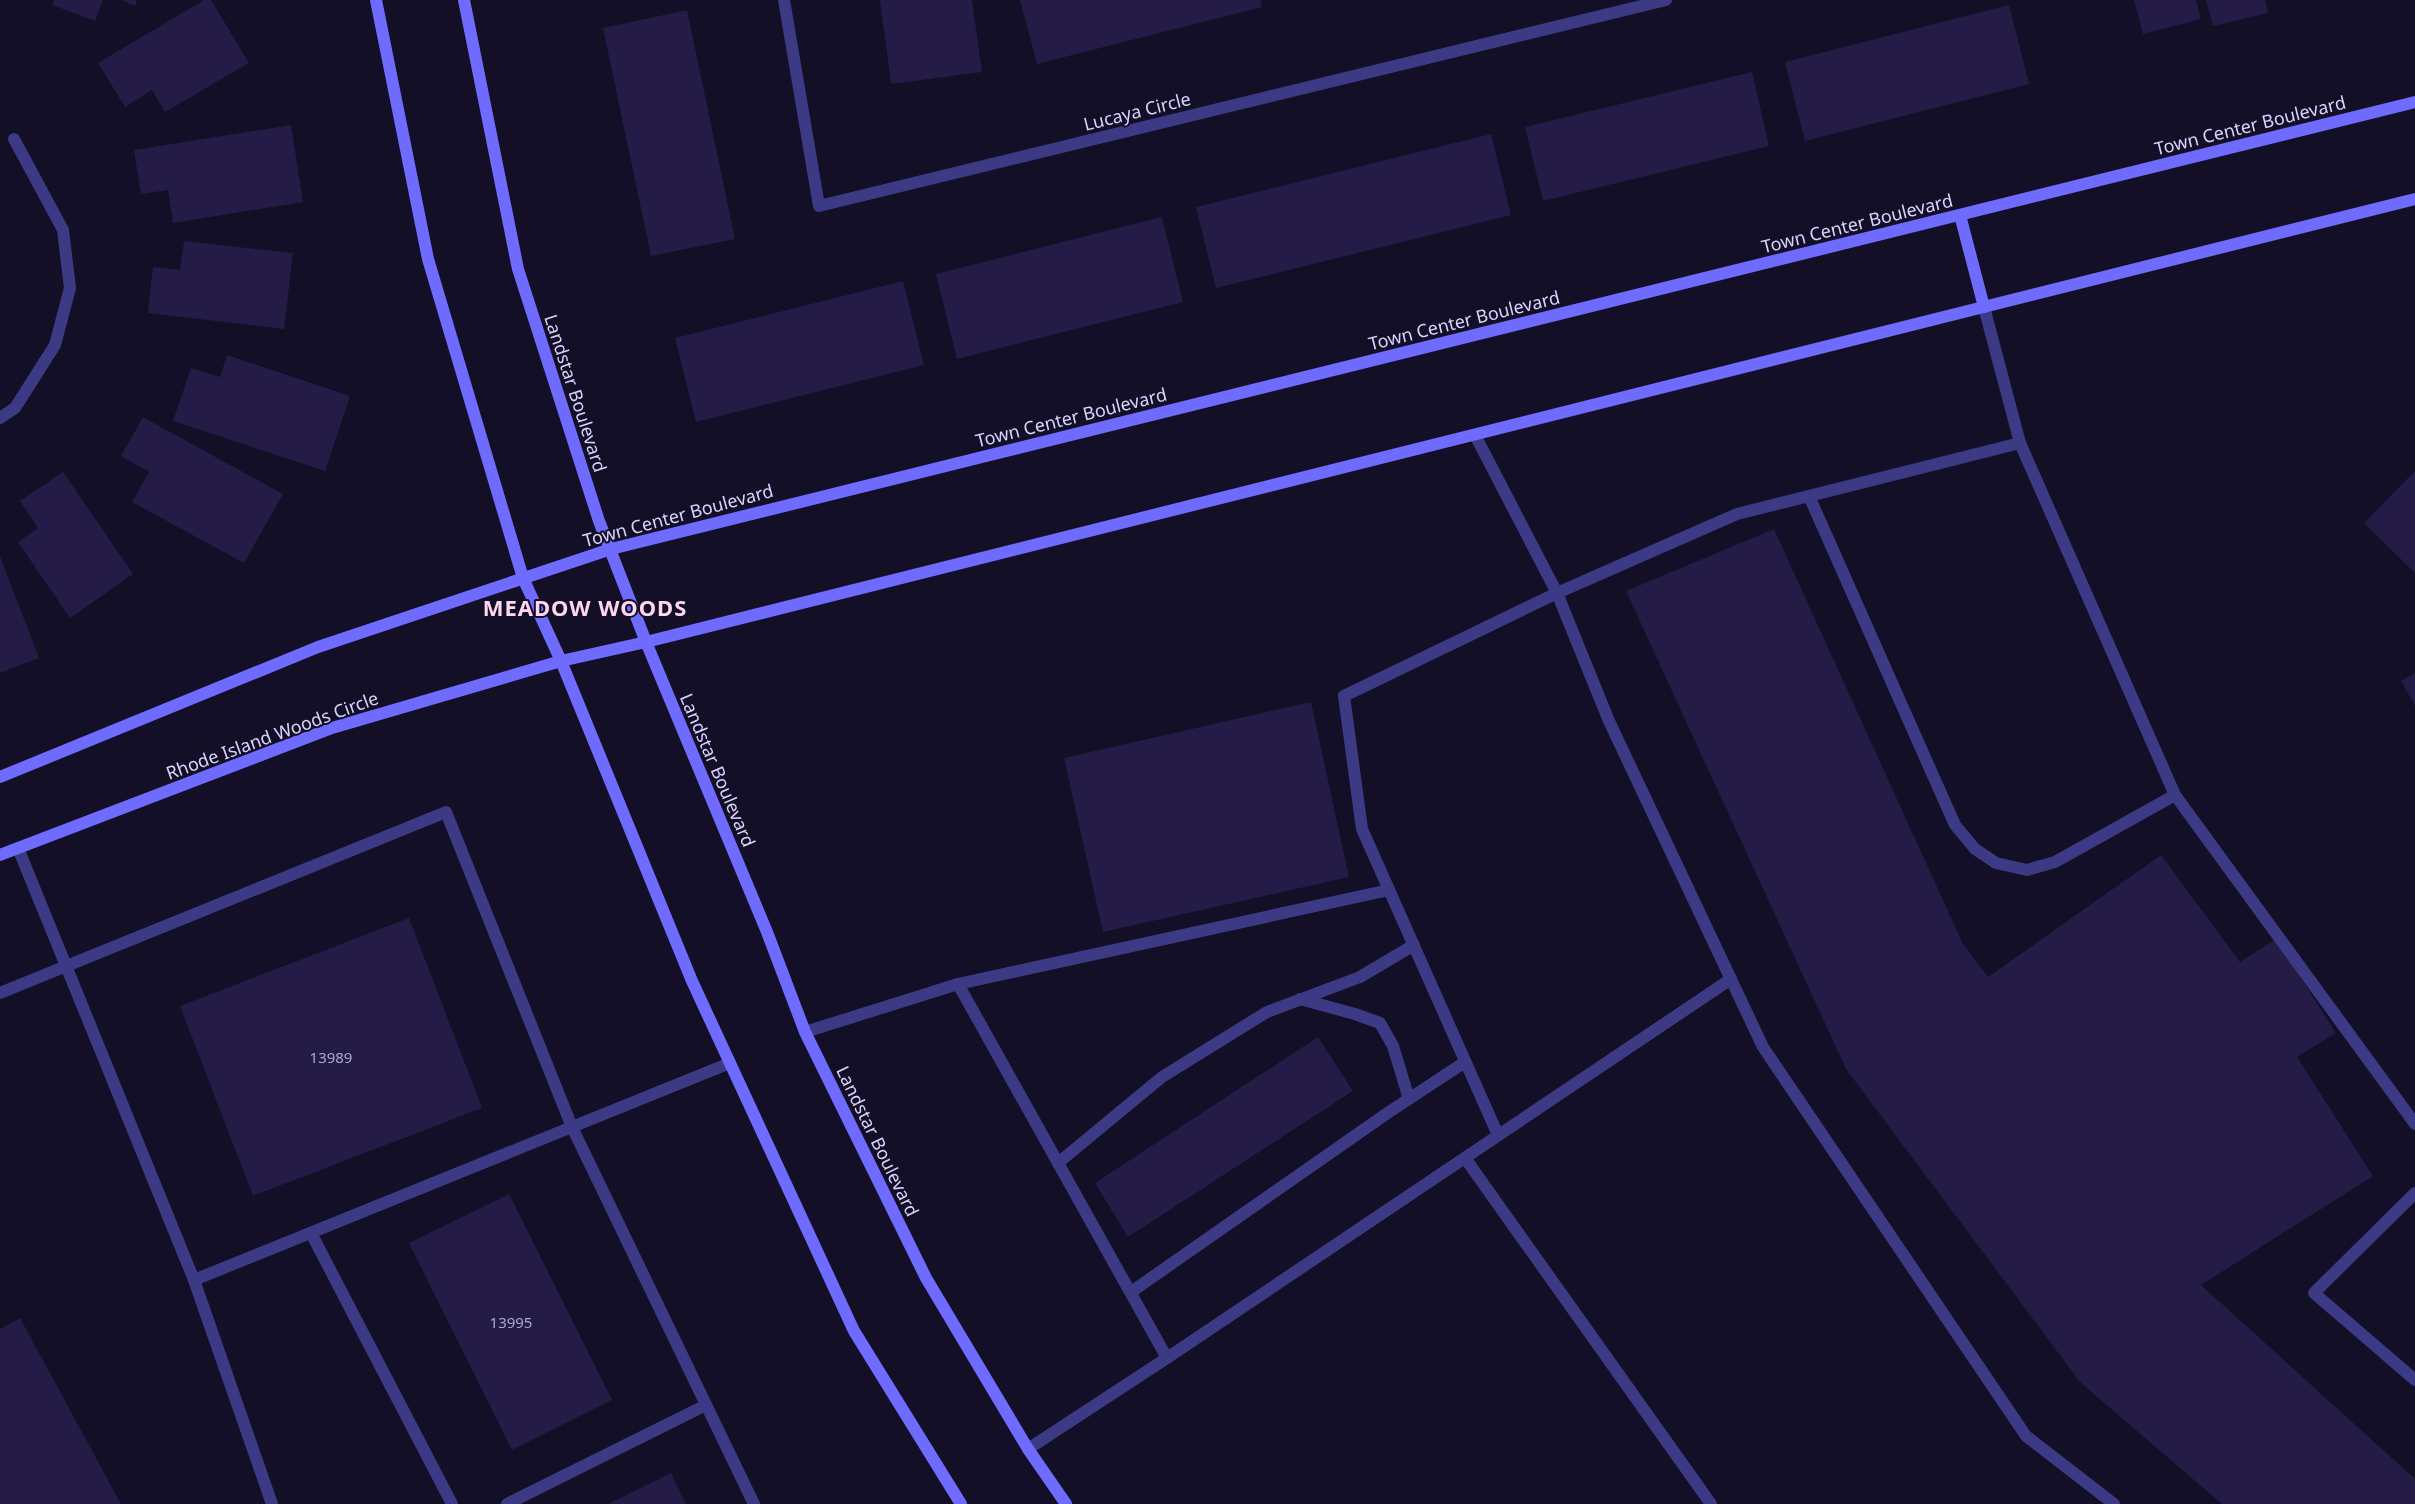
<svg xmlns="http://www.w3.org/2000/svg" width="2415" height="1504" font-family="'Noto Sans',sans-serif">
	<rect width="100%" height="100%" fill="#130f26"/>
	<g fill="#241b47">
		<polygon points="54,0 103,0 95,21 52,5"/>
		<polygon points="121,0 137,0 135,6"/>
		<polygon points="204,0 211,0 249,63 165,112 152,90 125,107 98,63"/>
		<polygon points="880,0 972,0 982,72 891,84"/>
		<polygon points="1020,0 1260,0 1262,7 1037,64"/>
		<polygon points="2134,0 2196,0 2201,19 2143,34"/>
		<polygon points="2206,0 2265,0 2268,13 2213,26"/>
		<polygon points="2009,5 2029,84 1805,141 1785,62"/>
		<polygon points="687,10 735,239 651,256 603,28"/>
		<polygon points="1752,72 1769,146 1543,201 1525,127"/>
		<polygon points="291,125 303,202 173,223 168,190 141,194 134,150"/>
		<polygon points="1491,134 1511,215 1216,288 1196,207"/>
		<polygon points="1162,217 1183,302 957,359 936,274"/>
		<polygon points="184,241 293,253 284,329 148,313 153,267 180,270"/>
		<polygon points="903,281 924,365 696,422 675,338"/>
		<polygon points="227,355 350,396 325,471 173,421 191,368 220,377"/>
		<polygon points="143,417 283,494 244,563 132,502 149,472 121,456"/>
		<polygon points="2415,471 2415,573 2364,523"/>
		<polygon points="63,472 133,574 70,618 18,542 38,528 20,501"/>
		<polygon points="1774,529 1963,944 1988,977 2161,855 2240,962 2276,939 2336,1033 2297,1057 2373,1176 2201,1285 2415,1479 2415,1504 2222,1504 2080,1382 1846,1069 1626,591"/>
		<polygon points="0,556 39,658 0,673"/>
		<polygon points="2415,673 2415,706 2401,681"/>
		<polygon points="1311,702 1349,877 1103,932 1064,758"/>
		<polygon points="409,918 482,1108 253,1196 180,1006"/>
		<polygon points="1318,1037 1353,1091 1128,1237 1095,1183"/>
		<polygon points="509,1194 612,1400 512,1450 409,1243"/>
		<polygon points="20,1318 121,1504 0,1504 0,1329"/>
		<polygon points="671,1473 686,1504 608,1504"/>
	</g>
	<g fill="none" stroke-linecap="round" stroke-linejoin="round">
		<g stroke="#3d3a85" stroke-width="12">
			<polyline points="784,0 819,206 1666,0"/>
			<polyline points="1984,307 2020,443 2175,795 2415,1124"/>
			<polyline points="1475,435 1557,593 1609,721 1763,1047 2026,1436 2114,1504"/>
			<polyline points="1809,496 1955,825 1975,849 1996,863 2027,870 2055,862 2175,795"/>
			<polyline points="18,848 194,1280 730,1063"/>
			<polyline points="958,984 1389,890"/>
			<polyline points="0,993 446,812 572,1127 754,1504"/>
			<polyline points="1300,999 1355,1014 1380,1023 1393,1046 1409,1099"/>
			<polyline points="805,1032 958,984 1167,1358"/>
			<polyline points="1498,1135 1362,829 1344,696 1557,593 1737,514 2020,443"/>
			<polyline points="1465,1158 1711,1504"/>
			<polyline points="1058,1163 1162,1077 1267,1012 1360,977 1414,945"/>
			<polyline points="2415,1193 2314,1293 2415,1380"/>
			<polyline points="311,1233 452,1504"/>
			<polyline points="194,1280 272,1504"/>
			<polyline points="1131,1292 1389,1112 1465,1062"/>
			<polyline points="1028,1449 1167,1358 1731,979"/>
			<polyline points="507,1504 706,1405"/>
		</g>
		<polyline stroke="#3d3a85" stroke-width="12" points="0,418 15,408 55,345 70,288 63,230 14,139"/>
		<g stroke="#6f6bff" stroke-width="12">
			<polyline points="376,0 428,259 523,578 561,661 692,981 854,1331 961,1504"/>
			<polyline points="464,0 518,269 599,521 646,642 767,932 805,1032 926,1278 1028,1449 1066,1504"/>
			<polyline points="1960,215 1984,307"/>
			<polyline points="0,777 318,647 611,549 2415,102"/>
			<polyline points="0,855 332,728 561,661 646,642 2415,199"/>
		</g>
	</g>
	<g text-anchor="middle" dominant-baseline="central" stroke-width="4" stroke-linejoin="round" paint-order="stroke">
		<g font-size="15" fill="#aca6d1">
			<text x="331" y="1057">13989</text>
			<text x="511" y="1322">13995</text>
		</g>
		<g font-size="18" fill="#d9d4ff" stroke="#130f26">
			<text transform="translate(1137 111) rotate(-14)">Lucaya Circle</text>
			<text transform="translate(2250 125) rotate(-14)">Town Center Boulevard</text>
			<text transform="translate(1857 223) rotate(-14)">Town Center Boulevard</text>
			<text transform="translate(1464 320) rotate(-14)">Town Center Boulevard</text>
			<text transform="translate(576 393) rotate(72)">Landstar Boulevard</text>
			<text transform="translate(1071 417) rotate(-14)">Town Center Boulevard</text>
			<text transform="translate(678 515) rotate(-15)">Town Center Boulevard</text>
			<text transform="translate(272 735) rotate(-20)">Rhode Island Woods Circle</text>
			<text transform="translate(718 770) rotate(67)">Landstar Boulevard</text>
			<text transform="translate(878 1141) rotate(64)">Landstar Boulevard</text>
		</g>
		<g font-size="22" font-weight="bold" letter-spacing="1" fill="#ffd6f0" stroke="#130f26">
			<text x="585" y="607">MEADOW WOODS</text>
		</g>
	</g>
</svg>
